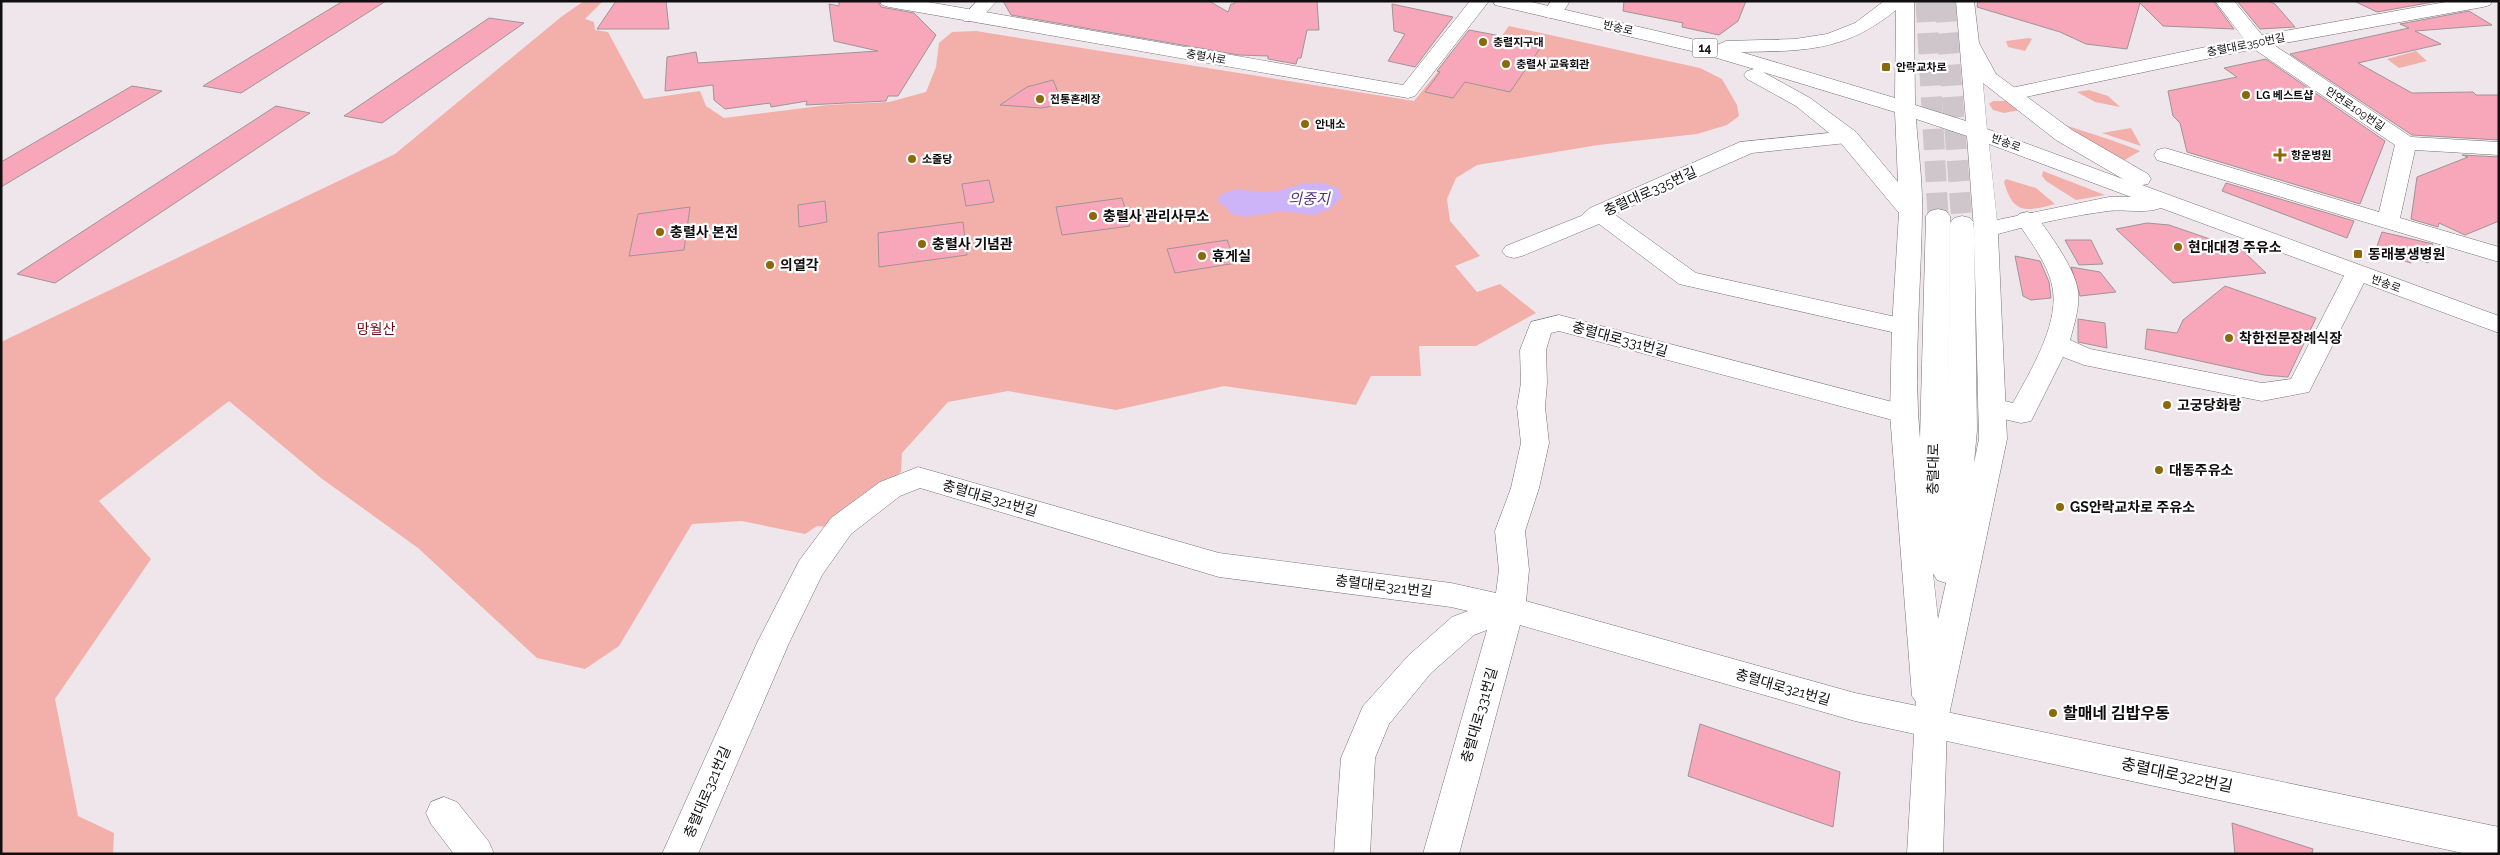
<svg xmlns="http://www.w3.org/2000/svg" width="2500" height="855" font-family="Raleway,'Noto Sans KR',sans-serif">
	<rect width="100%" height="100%" fill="#efe6eb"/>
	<g fill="#f3b0aa">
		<polygon points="584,1 603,1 585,19 594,22 595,30 608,32 644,99 700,91 706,106 724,118 828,105 889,102 926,92 936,67 939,43 952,32 976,31 1414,101 1460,45 1490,52 1509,26 1700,68 1722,79 1737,105 1739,116 1727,125 1697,134 1598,145 1477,165 1456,178 1447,199 1450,221 1480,256 1455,266 1477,292 1500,284 1536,313 1476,346 1419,346 1421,376 1371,376 1356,405 1224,386 1116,410 1008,391 948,402 902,453 901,472 827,527 817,526 805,534 742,521 692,524 619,646 585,669 537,658 418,548 321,478 229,401 99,501 151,559 55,699 78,816 114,833 113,854 1,854 1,342 395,154 561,17"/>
		<polygon points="2029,38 2032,39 2025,51 2008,47 2006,41"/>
		<polygon points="2416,51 2427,61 2399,68 2387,59"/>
		<polygon points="2089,90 2108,96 2120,107 2095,102 2077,92"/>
		<polygon points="1993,101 2008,101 2020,110 2004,113 1993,110 1989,104"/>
		<path d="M2062 124C2088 133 2114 140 2140 151L2123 161Z"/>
		<polygon points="2131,128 2141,146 2102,133"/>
		<polygon points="2043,171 2105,195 2076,200 2046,181 2042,176"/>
		<path d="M2006 179 2036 188 2055 204C2025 212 2013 214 2004 182Z"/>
	</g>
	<polygon fill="#cdb4f8" points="1304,183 1322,183 1341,189 1338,191 1343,196 1330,209 1314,215 1280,211 1247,217 1234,215 1218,201 1219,195 1237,189 1258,192 1275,192"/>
	<g fill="#f8a7bb" stroke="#9e9496">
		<polygon points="343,1 386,1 241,93 203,86"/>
		<polygon points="616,1 666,1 669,29 597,29"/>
		<polygon points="839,1 878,1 881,7 914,13 936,35 898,96 888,96 886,101 806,105 807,101 771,107 770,103 725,109 714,100 713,85 665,91 667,57 696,52 698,63 878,51 834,41 829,4 839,6"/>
		<polygon points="1003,1 1209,1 1228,12 1231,4 1234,4 1235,1 1317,1 1319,30 1307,30 1301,58 1298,58 1296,64 1268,59 1268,56 1239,55 1011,15"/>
		<polygon points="1624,1 1746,1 1738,21 1719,35 1682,27 1683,23 1623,11"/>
		<polygon points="1978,1 2213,1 2234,29 2163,26 2140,3 2127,49 2086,44 2060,32 1977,7"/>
		<polygon points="2237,1 2268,1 2275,4 2295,27 2260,29"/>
		<polygon points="2354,1 2439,1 2377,12"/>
		<polygon points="1392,4 1453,17 1415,67 1388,61 1405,34 1394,31"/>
		<polygon points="2469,11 2492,25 2415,31 2441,44 2358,63 2412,93 2473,92 2476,95 2499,95 2499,140 2412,135 2290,54 2409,28 2400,24"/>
		<polygon points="489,18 524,23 382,123 344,116"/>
		<polygon points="1469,30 1543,44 1510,92 1465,82 1453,98 1425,92 1440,72 1437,71"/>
		<polygon points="2266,59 2385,141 2360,204 2187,152 2180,123 2173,116 2168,91 2237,77 2224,68"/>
		<polygon points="1053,80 1063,104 1041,108 1000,105 1027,87"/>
		<polygon points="132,86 162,91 1,187 1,162"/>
		<polygon points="276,106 310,113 55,283 17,274"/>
		<polygon points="2462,155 2499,157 2499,221 2465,235 2439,223 2438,227 2411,219 2417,177 2468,157"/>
		<polygon points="989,180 994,202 966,206 962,184"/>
		<polygon points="2226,183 2354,221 2347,238 2222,191"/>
		<polygon points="1122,198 1130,226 1062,235 1056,207"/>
		<polygon points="825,201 827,222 799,227 798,205"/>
		<polygon points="690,207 684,250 629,256 638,214"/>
		<polygon points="963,222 967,255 879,267 878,233"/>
		<polygon points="2147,223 2169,225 2242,250 2266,273 2173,283 2116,229"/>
		<polygon points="2382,232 2433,244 2428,263 2412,257 2411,263 2375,252"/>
		<polygon points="1227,240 1236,263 1175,273 1167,249"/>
		<polygon points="2065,240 2091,240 2103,264 2079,265"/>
		<polygon points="2015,256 2040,261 2049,282 2051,298 2031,300 2023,296"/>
		<polygon points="2071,267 2100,272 2116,292 2080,296"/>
		<polygon points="2225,286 2316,318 2288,377 2264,375 2145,349 2147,329 2177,333 2183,320"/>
		<polygon points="2078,319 2105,323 2107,348 2078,342"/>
		<polygon points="1700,724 1840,772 1833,827 1688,776"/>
		<polygon points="2232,823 2313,849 2312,854 2235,854"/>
	</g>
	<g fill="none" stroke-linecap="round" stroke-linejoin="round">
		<g stroke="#cec6ca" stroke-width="21" stroke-dasharray="21 11" stroke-linecap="butt">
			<polyline points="1926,1 1938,216"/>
			<polyline points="1945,1 1962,223"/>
		</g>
		<defs>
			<g id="minor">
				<polygon points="880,1 922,1 1403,85 1470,1 1489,1 1415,96 1408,98 889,7 882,5"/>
				<path d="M1551 1H1570C1563 12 1559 20 1545 17L1543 13Z"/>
				<polygon points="2215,1 2234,1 2262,35 2451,1 2492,1 2490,5 2483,7 2274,45 2411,137 2499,142 2499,155 2415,150 2400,218 2499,247 2499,262 2157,160 2154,155 2157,150 2165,148 2379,212 2395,145 2254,49 2011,100 2004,98 2001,94 2004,90 2011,88 2244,39"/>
				<polygon points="1848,131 1856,132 1859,137 1856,142 1752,153 1614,214 1696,273 1914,321 1918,327 1914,333 1905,335 1679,284 1599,224 1522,256 1514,258 1506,256 1502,251 1506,246 1581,216 1590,208 1740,142"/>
				<path d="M2027 212 2035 214C2049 233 2075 268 2078 291 2080 307 2074 325 2070 340L2090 349 2262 383 2291 379 2348 268 2357 266 2366 268 2369 273 2309 392 2262 401 2084 365 2063 357 2031 421 2021 423 1982 414 1978 407 1982 400 1992 398 2013 403C2030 372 2058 326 2053 291 2050 266 2029 239 2015 219L2019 214Z"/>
				<polygon points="1559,315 1904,405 1914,407 1918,414 1914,421 1904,423 1559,331 1551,333 1546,350 1547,383 1545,407 1549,443 1539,488 1525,531 1529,570 1526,601 1855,693 2499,827 2499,854 2467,854 1855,721 1520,625 1459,854 1423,854 1487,630 1474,635 1431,673 1389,724 1375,758 1370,854 1334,854 1341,758 1363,706 1409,655 1452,617 1468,611 1451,607 1219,577 920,488 900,496 851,534 822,575 789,643 698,854 662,854 757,643 799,561 831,518 880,482 918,467 1219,553 1451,583 1496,593 1499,570 1495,531 1511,488 1521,443 1517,407 1521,383 1520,350 1531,322"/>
				<polygon points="444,797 457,802 489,842 494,854 454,854 431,824 426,813 431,802"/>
			</g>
			<g id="major">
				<polygon points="977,1 997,1 978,21 964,21 962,17"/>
				<path d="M1493 1H1527L1717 45 1726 41 1795 39 1827 34 1855 23 1884 1H1914L1915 105 1966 121 1956 1H1974L1979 43 1996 74 2072 130 2148 174 2151 179 2148 184 2142 185 2499 316V333L2161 208C2145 214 2125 209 2108 211 2071 216 2034 224 1998 234L2007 439 1947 725 1943 854H1907L1916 702 1912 696 1890 414 1892 327 1899 213 1840 142 1796 106 1747 79 1744 75 1747 71 1754 69 1700 53 1495 5ZM1896 10 1895 98 1741 52C1803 51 1845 52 1896 10ZM1763 72 1895 112 1898 182 1856 132 1810 98ZM1983 83 2056 140 2123 179 1987 129ZM1916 119 1967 136 1974 230 1979 439 1974 463 1977 430 1974 223 1970 218 1962 216 1954 218 1950 223 1948 442 1950 216 1946 211 1938 209 1930 211 1926 216 1920 439C1913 365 1921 289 1922 214 1923 183 1918 150 1916 119ZM1989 144 2131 197H2109L1997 220ZM1933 573 1937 580 1946 583 1938 619Z"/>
			</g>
		</defs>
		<use href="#minor" stroke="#797176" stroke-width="1"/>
		<use href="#major" stroke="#797176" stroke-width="1"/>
		<use href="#minor" fill="#fff" fill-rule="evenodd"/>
		<use href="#major" fill="#fff" fill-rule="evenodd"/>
	</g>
	<g fill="#8a6908" stroke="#fff" stroke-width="2">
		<circle cx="1483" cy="42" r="5"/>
		<circle cx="1506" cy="64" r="5"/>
		<rect x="1881" y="62" width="10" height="10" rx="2.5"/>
		<circle cx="2246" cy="95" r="5"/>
		<circle cx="1040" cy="99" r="5"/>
		<circle cx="1305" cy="124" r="5"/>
		<path d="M2277.5 147.5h5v5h5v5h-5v5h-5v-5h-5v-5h5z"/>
		<circle cx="912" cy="159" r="5"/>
		<circle cx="1093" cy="216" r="5"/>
		<circle cx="660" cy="232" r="5"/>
		<circle cx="922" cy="244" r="5"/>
		<circle cx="2178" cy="247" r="5"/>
		<rect x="2353" y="249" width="10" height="10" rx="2.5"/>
		<circle cx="1202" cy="256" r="5"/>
		<circle cx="770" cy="265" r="5"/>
		<circle cx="2229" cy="338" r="5"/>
		<circle cx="2167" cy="405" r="5"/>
		<circle cx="2159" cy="470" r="5"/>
		<circle cx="2060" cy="507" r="5"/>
		<circle cx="2053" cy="713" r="5"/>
	</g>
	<g text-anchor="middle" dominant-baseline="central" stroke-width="4.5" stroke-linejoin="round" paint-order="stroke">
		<g font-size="11" fill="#110e10" stroke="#fff">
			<text transform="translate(1618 28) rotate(13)">반송로</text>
			<text transform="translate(2246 45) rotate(-11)">충렬대로350번길</text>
			<text transform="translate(1206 57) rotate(10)">충렬사로</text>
			<text transform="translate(2355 109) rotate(34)">안연로109번길</text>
			<text transform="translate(2006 143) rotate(20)">반송로</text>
			<text transform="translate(2386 284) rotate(20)">반송로</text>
		</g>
		<g font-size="11" font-weight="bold" fill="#110e10" stroke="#fff" text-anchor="start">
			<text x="1493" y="42">충렬지구대</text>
			<text x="1516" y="64">충렬사 교육회관</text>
			<text x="1896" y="67">안락교차로</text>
			<text x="2256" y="95">LG 베스트샵</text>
			<text x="1050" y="99">전통혼례장</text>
			<text x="1315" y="124">안내소</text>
			<text x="2291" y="155">항운병원</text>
			<text x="922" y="159">소줄당</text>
		</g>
		<rect fill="#fff" stroke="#585658" stroke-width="1" x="1692.5" y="38.5" width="25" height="19" rx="4"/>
		<g font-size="12" font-weight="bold" fill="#110e10">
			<text x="1705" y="48">14</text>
		</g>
		<g font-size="14" fill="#110e10" stroke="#fff">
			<text transform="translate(1650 191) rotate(-24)">충렬대로335번길</text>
			<text transform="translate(1620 339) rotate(15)">충렬대로331번길</text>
			<text transform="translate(1933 469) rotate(-89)">충렬대로</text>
			<text transform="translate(990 498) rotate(16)">충렬대로321번길</text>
			<text transform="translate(1384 586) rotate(7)">충렬대로321번길</text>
			<text transform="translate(1783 687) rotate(16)">충렬대로321번길</text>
			<text transform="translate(1479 715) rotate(-74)">충렬대로331번길</text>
			<text transform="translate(707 792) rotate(-67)">충렬대로321번길</text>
		</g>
		<g font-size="14" font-weight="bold" fill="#110e10" stroke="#fff" text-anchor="start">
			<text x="1103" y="216">충렬사 관리사무소</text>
			<text x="670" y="232">충렬사 본전</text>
			<text x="932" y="244">충렬사 기념관</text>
			<text x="2188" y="247">현대대경 주유소</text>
			<text x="2368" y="254">동래봉생병원</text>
			<text x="1212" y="256">휴게실</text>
			<text x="780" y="265">의열각</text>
			<text x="2239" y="338">착한전문장례식장</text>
			<text x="2177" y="405">고궁당화랑</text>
			<text x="2169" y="470">대동주유소</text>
			<text x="2070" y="507">GS안락교차로 주유소</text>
		</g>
		<g font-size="14" fill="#6c0b13" stroke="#fff">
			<text x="376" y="329">망월산</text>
		</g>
		<g font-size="15" font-style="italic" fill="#53317f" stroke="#fff">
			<text x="1309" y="199">의중지</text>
		</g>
		<g font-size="16" font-weight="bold" fill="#110e10" stroke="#fff" text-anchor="start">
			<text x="2063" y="713">할매네 김밥우동</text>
		</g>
		<g font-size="16" fill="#110e10" stroke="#fff">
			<text transform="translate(2177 775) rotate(12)">충렬대로322번길</text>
		</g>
	</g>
	<rect width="2500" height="855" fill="none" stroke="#110e10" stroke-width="5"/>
</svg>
